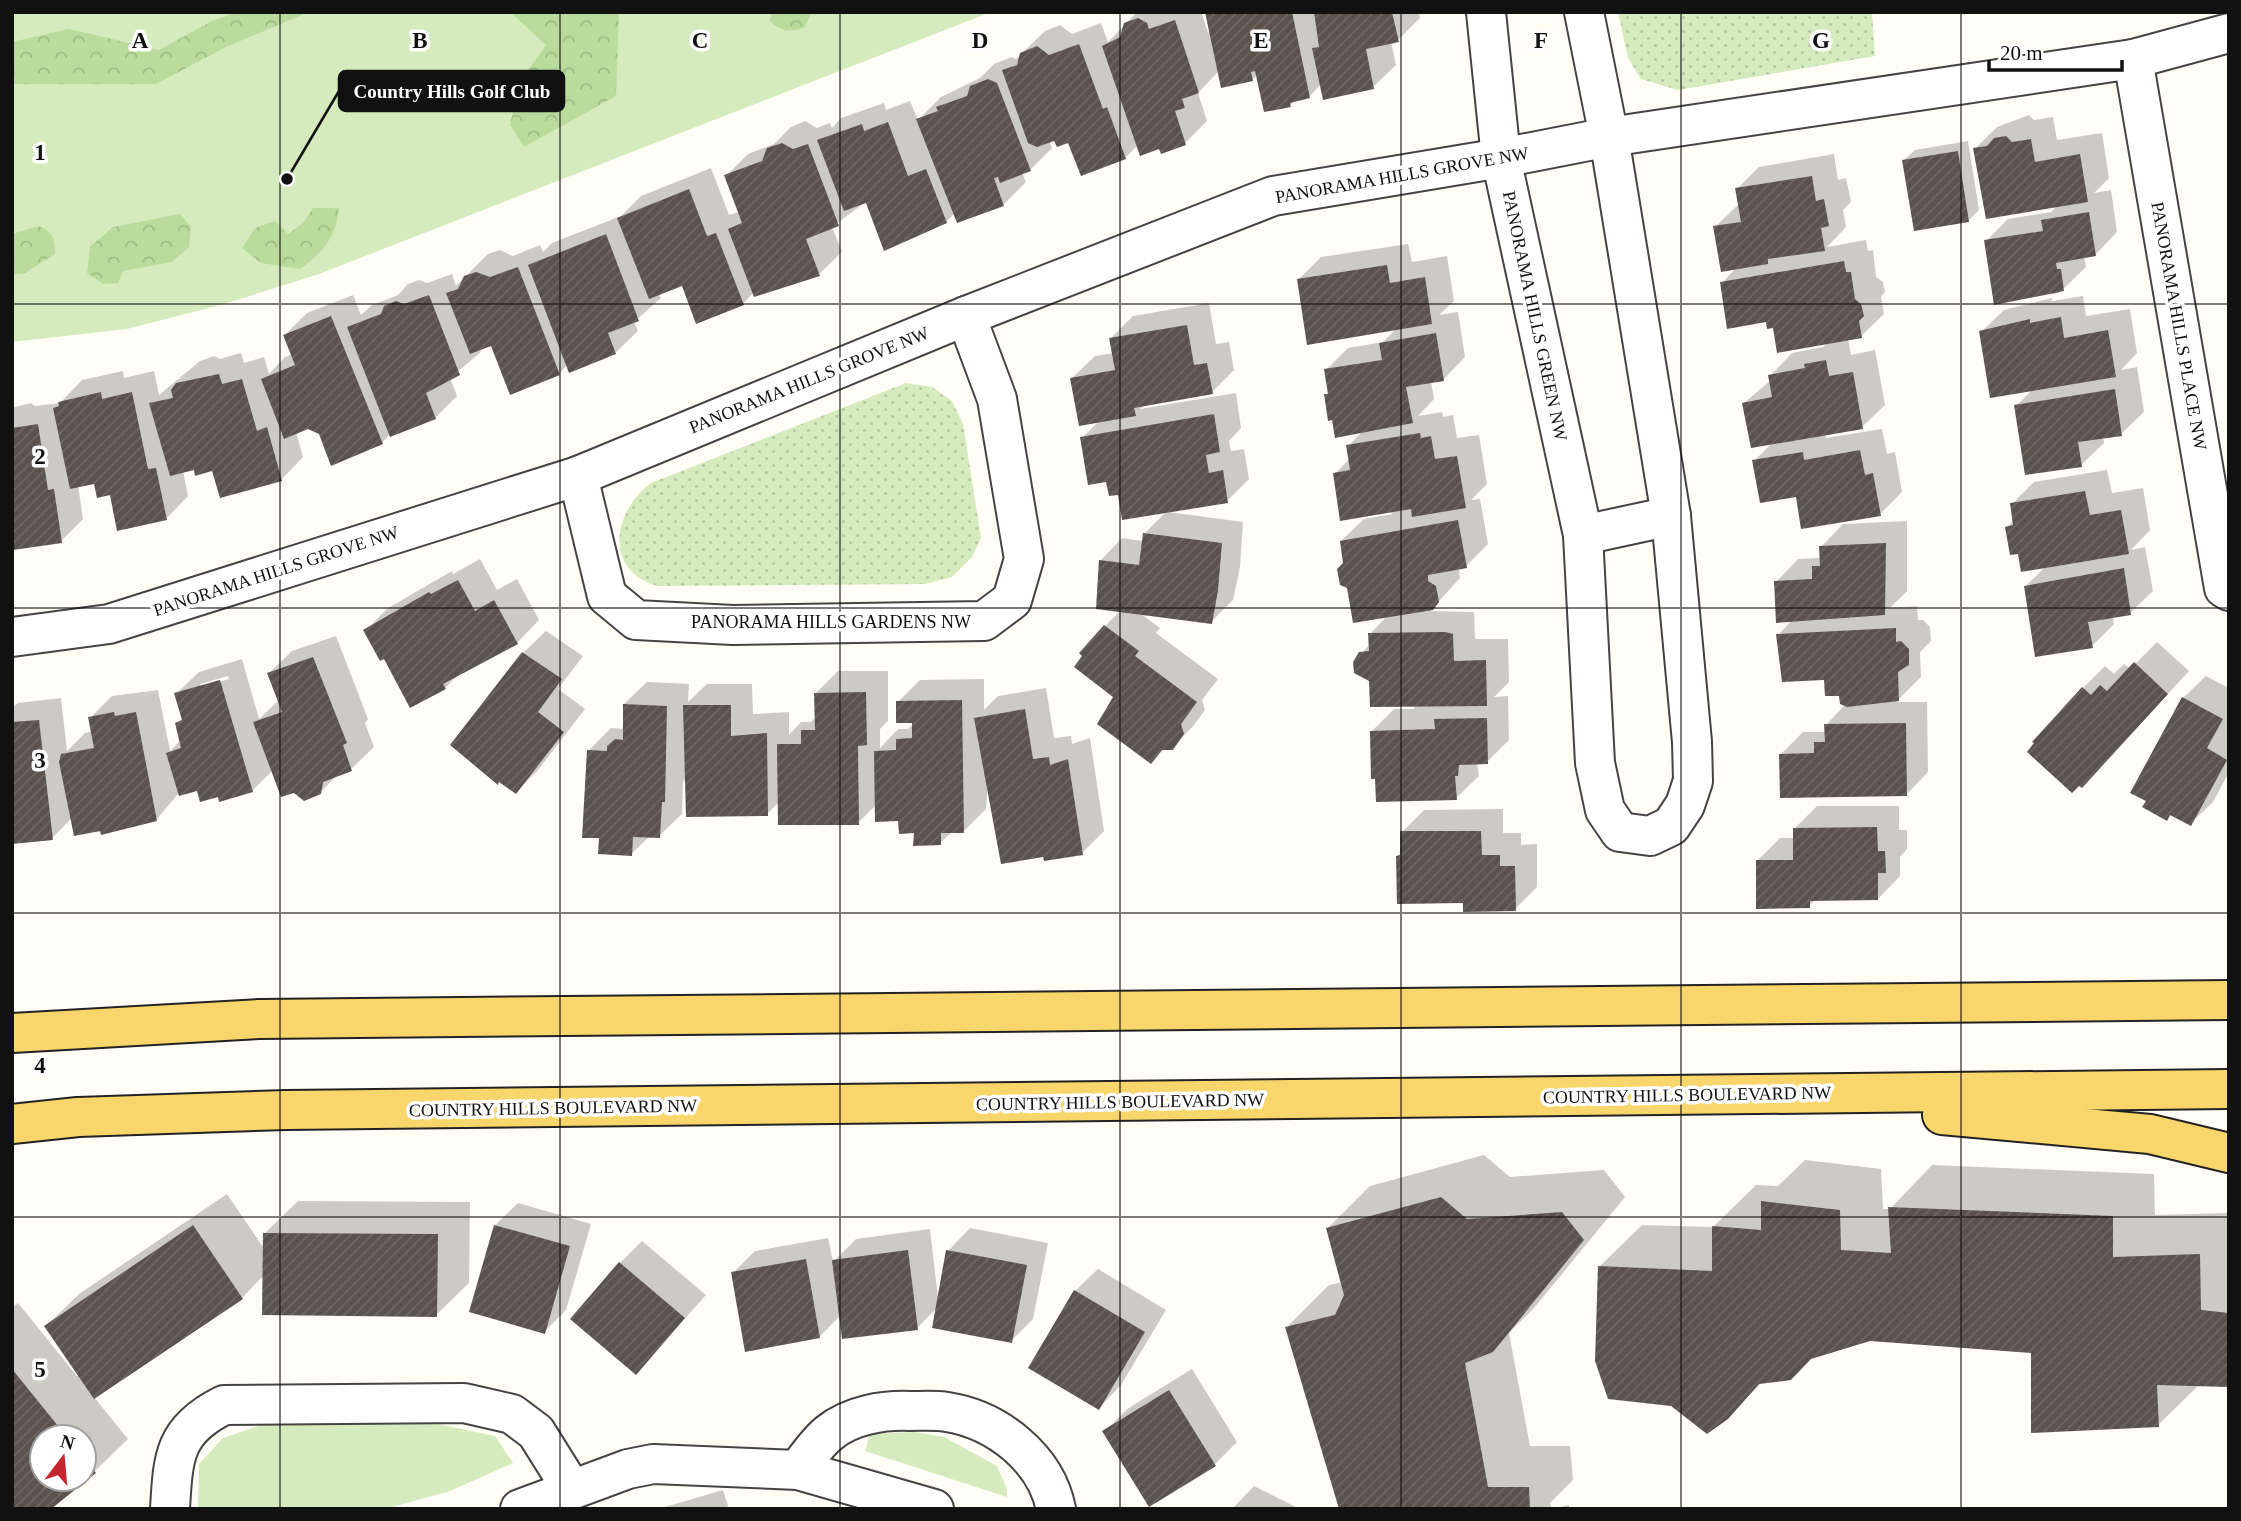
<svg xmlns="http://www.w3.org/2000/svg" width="2241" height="1521" font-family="Georgia,serif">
	<defs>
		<pattern id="forest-crowns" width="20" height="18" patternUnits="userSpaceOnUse" patternTransform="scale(1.75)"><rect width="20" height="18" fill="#b9dc9c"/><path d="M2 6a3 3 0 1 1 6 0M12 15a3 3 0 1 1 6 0" fill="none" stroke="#9ebc85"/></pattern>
		<pattern id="park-dots" width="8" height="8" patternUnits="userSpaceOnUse" patternTransform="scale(1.75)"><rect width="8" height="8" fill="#d5ebbd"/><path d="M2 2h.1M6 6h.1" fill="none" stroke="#b6c8a1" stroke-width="1.8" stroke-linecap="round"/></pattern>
		<pattern id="building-hatch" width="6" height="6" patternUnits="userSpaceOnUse" patternTransform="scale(1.75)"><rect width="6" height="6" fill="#5a524d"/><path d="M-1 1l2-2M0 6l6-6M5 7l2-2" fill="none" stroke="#6d6662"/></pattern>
	</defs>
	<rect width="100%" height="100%" fill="#fffdf5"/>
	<g fill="#d5ebbd">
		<polygon points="12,12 991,12 319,274 224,304 127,329 12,342"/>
		<polygon points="310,1422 433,1423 495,1436 513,1463 450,1491 385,1509 198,1509 199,1464 223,1438 264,1424"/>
		<polygon points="915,1432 944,1437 997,1466 1007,1489 1007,1497 865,1451 870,1434"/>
	</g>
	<g fill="url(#forest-crowns)">
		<polygon points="238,12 309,12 226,47 156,84 12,84 12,42 69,29 159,50 212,21"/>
		<polygon points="510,12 619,12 616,96 524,147 510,125 520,81 546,45"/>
		<path d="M772 12H812L804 28C789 32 781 32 770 21Z"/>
		<path d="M313 208H339C336 238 323 252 300 269L261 263 242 248 255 228 275 221 288 234 303 223Z"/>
		<polygon points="180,214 191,227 189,247 172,262 123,271 118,283 103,284 87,273 90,247 113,227"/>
		<path d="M39 226C53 232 55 239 55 254L25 273 12 275V234Z"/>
	</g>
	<g fill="url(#park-dots)">
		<polygon points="1618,12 1872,12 1875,56 1678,90 1641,79 1628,58"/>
		<path d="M906 383 932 387 952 401 963 424 981 538 972 557 952 577 925 584 657 586C603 570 613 511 651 483Z"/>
	</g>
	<g fill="#0003" fill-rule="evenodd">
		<polygon points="1137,12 1201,12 1209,35 1207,12 1419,12 1420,18 1398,40 1391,42 1396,65 1373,87 1321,84 1309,97 1295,100 1290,105 1258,74 1252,80 1219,71 1198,93 1207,121 1185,143 1160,147 1138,145 1125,158 1055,139 1049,141 1052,148 1030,170 1022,173 1026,182 1004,204 958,221 955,213 946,222 867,201 832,227 842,252 819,274 754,292 743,304 683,284 659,294 661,298 634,322 638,331 615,353 568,364 559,374 492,344 480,348 481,352 450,378 457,396 435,418 389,435 382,443 320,433 308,427 296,432 303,457 281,480 213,469 183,471 188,496 166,519 111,493 95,482 78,485 83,519 61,541 14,548 12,408 31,403 35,406 60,403 82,380 123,371 124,378 154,371 159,395 200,361 214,356 220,359 241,353 244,363 264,357 269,374 285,357 293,354 285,335 307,313 353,295 361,315 372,305 398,295 408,284 419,280 427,283 452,274 456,286 488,254 500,250 513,256 540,245 543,252 552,243 621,216 641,196 711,168 729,215 739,212 726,176 748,154 774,144 791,127 805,121 817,128 830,123 832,128 841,118 884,103 886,110 910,101 918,120 941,97 980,78 994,64 1012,57 1016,59 1045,31 1060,25 1072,34 1101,23 1108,42"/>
		<polygon points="2029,115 2034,120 2053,117 2057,140 2102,133 2109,178 2094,193 2111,190 2117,232 2095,255 2084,256 2086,267 2059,293 1996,303 1986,241 2008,219 2051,212 2058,205 1975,149 1997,127"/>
		<polygon points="1968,141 1979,210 1968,221 1904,160 1915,150"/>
		<polygon points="1834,154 1838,180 1846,178 1851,202 1843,210 1846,227 1827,247 1866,240 1868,251 1873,250 1876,277 1883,282 1885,292 1881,297 1884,314 1861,336 1848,339 1851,355 1875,350 1885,405 1862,427 1825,433 1826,438 1882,429 1887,454 1895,452 1902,492 1880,514 1797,495 1754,461 1773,442 1744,403 1771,380 1770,376 1792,353 1823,347 1829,342 1774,326 1722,283 1737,267 1715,227 1739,204 1737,189 1759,167"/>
		<polygon points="1408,244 1412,262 1447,256 1454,301 1439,315 1458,312 1465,357 1443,380 1431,382 1434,399 1418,416 1442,412 1443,417 1453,415 1457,438 1479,435 1487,484 1471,500 1480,499 1488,544 1466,566 1459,568 1460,578 1430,611 1474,612 1475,639 1508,639 1509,682 1494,697 1508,696 1509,740 1487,762 1477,762 1479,776 1456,798 1372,731 1394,709 1414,709 1414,705 1371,680 1361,654 1370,644 1370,634 1388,615 1345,564 1341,541 1364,519 1393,514 1335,474 1350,458 1348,446 1363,431 1326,395 1329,391 1326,370 1348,348 1383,342 1396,329 1299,279 1321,257"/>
		<polygon points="2083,296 2086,316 2130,309 2137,353 2121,370 2137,367 2144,412 2121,434 2103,437 2104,443 2081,465 2016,406 2033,389 1981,332 2004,310 2052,298 2052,301"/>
		<polygon points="1209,303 1216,344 1229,342 1234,370 1212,392 1145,404 1140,409 1236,393 1241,428 1229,441 1231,451 1244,449 1249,479 1227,501 1168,512 1243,522 1240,567 1233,600 1211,622 1140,613 1160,628 1156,633 1218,679 1202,700 1205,710 1194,725 1172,748 1165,748 1151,762 1116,696 1105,626 1120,611 1100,561 1122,538 1143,541 1144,534 1167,511 1120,493 1108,480 1082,438 1099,421 1072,378 1095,356 1114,353 1111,338 1133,316"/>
		<polygon points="2107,470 2112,493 2143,488 2150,530 2131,550 2145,547 2153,591 2130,613 2113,616 2114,624 2092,646 2025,587 2046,566 2019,552 2007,527 2014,520 2012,504 2034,482"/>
		<polygon points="1907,521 1907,591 1890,608 1917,606 1918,620 1923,620 1930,627 1931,641 1920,652 1921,677 1896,702 1927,702 1928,772 1906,795 1781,754 1803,732 1826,732 1826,725 1846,704 1841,694 1778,635 1793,619 1776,582 1798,559 1821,558 1821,547 1843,524"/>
		<polygon points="480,559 497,590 517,579 539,620 517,643 460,673 445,688 385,657 366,630 388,608 452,571 453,574"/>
		<polygon points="546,631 583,656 558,689 585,709 538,770 516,792 523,653"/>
		<path d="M336 636 368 719 365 723 374 747 351 769 338 774 320 793 273 770 252 791 219 795 198 789 178 794 157 819 123 829 75 834 72 818 52 838 12 842V708L18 703 61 698 67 751 85 733 93 731 90 718 112 696 158 690 170 751 181 740 177 724 183 718 176 694 199 672 242 659 259 719 279 700 269 673 292 651ZM228 676 229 679 200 688V684Z"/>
		<polygon points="2157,642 2189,671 2104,763 2083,688 2105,666 2114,674 2124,664 2130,669"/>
		<polygon points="838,671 888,671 888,721 880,729 880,748 898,729 908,729 916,721 898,702 920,680 984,679 984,710 998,696 1046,688 1054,738 1071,736 1072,744 1090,738 1104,831 1082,853 988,782 986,809 964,831 953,831 940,843 915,832 877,804 858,823 779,802 767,814 686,778 683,782 682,814 659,836 650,836 631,854 600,837 588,751 611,728 624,729 624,704 647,682 689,684 688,702 707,684 752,684 753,714 789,712 789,735 801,722 811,722 816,717 816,693"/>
		<polygon points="2206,676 2229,688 2229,772 2213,802 2190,824 2172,813 2167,819 2183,698"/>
		<polygon points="1817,806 1899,806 1899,830 1907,830 1907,849 1900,857 1900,876 1878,899 1816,899 1809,906 1757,861 1780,838 1795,838 1794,829"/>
		<polygon points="1503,809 1503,833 1521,833 1521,845 1537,844 1537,887 1515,909 1465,901 1398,856 1402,852 1402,832 1424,810"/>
		<polygon points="1484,1155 1510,1177 1604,1170 1625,1197 1535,1307 1509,1333 1530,1446 1570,1446 1573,1480 1550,1503 1552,1509 1569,1505 1569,1509 1341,1509 1287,1327 1329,1285 1342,1282 1328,1228 1370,1186"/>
		<polygon points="1805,1160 1881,1169 1883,1209 1890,1209 1932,1165 2154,1174 2155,1215 2229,1213 2229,1386 2199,1385 2158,1425 2033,1351 1870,1340 1810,1357 1762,1382 1727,1418 1599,1267 1642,1225 1713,1227 1756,1185 1778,1186"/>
		<path d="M227 1194 265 1250V1233L298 1201 470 1202 469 1283 436 1315 264 1275 242 1298 94 1397 128 1439 95 1471 49 1509H12V1308L18 1303 77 1376 79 1375 46 1326 79 1294ZM42 1437H84V1479H42Z"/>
		<polygon points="518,1203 591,1224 566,1310 544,1332 495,1225"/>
		<polygon points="970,1228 1048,1243 1033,1319 1011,1341 937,1308 917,1328 841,1315 819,1337 733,1273 755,1251 828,1238 833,1262 856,1239 930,1229 938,1298 948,1251"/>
		<polygon points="642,1241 706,1295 636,1373 620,1263"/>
		<polygon points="1098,1269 1166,1310 1121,1385 1099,1408 1075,1291"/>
		<polygon points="1192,1369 1237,1442 1215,1464 1105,1431 1127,1409"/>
		<polygon points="1254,1486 1300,1509 1232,1509"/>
		<polygon points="723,1490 729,1509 658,1509"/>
	</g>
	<g fill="url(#building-hatch)">
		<polygon points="1205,12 1292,12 1310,98 1290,103 1291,107 1264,112 1255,71 1251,72 1253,81 1221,88"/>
		<polygon points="1314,12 1392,12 1399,42 1366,49 1374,89 1323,100 1312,48 1319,47"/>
		<polygon points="1138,18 1147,23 1149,29 1175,20 1199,93 1182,99 1185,108 1175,111 1186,145 1161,154 1159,149 1140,156 1102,46 1120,37 1124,23"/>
		<polygon points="1079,44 1103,109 1107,107 1126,159 1081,176 1068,143 1057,147 1054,141 1037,147 1028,143 1002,70 1017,65 1020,53 1037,46 1049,55"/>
		<polygon points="988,79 997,83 1031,171 1000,183 998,177 994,178 1004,206 957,223 916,119 938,111 936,107 967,96 970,86"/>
		<polygon points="888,122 908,176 926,169 947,223 884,251 866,203 844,211 817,140 862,124 864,131"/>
		<polygon points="2006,136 2012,142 2031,139 2035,162 2080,154 2088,202 1986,219 1973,148 1987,146 1994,138"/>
		<polygon points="782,143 793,149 808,144 839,226 806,239 820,276 754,297 728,229 742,223 724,175 762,161 767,148"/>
		<polygon points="1958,151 1969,222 1914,231 1902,160"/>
		<polygon points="1812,176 1816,201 1824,199 1829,226 1821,228 1825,251 1768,259 1768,264 1721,272 1713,226 1741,222 1735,188"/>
		<polygon points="689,189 707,236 716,233 744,305 696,324 682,286 649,299 617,218"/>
		<polygon points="2089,212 2096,256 2056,263 2057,269 2061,269 2064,291 1994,305 1984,240 2043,231 2041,220"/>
		<polygon points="606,234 639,321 608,333 616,354 569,373 528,265"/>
		<polygon points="1844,261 1846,272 1851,272 1855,299 1861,304 1864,316 1859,321 1862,338 1777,353 1773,328 1767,329 1766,322 1727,329 1720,282"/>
		<polygon points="1387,265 1390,283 1425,277 1432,324 1307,345 1297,279"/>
		<polygon points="518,267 560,375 510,395 491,346 470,354 446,293 458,289 464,276 476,272 490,277"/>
		<polygon points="429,295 460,375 426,393 436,419 390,437 347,327 381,314 384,306 396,301 404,304"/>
		<polygon points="331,316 383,444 331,466 319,434 308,429 284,439 261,379 295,365 283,335"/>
		<polygon points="2061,317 2064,338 2108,330 2116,377 1990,398 1979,331 2030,319 2030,323"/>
		<polygon points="1187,325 1194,365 1207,363 1213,394 1134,408 1136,416 1079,426 1070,378 1115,370 1109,338"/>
		<polygon points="1436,333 1444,381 1406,387 1413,423 1335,438 1332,420 1328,421 1324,394 1328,394 1324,369 1382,360 1379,343"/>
		<polygon points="1826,360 1829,376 1853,372 1863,429 1751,448 1742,403 1772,397 1768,375 1805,368 1804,364"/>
		<polygon points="219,374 222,384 242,379 257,431 267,427 282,481 220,498 212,471 195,476 194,470 170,476 149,403 173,398 171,390 176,383"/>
		<polygon points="2115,389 2122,436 2078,442 2082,467 2025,475 2014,405"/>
		<polygon points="101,392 102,399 132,392 148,469 156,468 167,520 117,531 110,495 97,498 94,484 70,489 53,408 59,406 58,402"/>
		<polygon points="1214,414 1220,452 1206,455 1209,473 1223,470 1228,503 1122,520 1118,495 1109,496 1106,482 1088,485 1080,437"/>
		<polygon points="38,424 48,490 54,489 62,543 13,550 12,428"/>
		<polygon points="1420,433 1421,438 1431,436 1435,459 1457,456 1466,508 1412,517 1411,509 1340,521 1333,473 1350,470 1346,445"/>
		<polygon points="1860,450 1865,475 1873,473 1881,516 1801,529 1796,497 1760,503 1752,460 1803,452 1804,460"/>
		<polygon points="2085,491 2090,515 2121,510 2129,554 2021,572 2018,554 2010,555 2005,527 2013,525 2010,503"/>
		<polygon points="1458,520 1467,568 1428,575 1428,581 1436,586 1439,602 1433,610 1353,623 1347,588 1340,585 1337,569 1343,563 1340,541"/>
		<polygon points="1143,533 1222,543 1218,590 1212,624 1096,609 1099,560 1139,565"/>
		<polygon points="1886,543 1885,615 1776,623 1774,581 1812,579 1812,566 1820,566 1819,546"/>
		<polygon points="2124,568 2131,615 2088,622 2093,648 2035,657 2024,586"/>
		<polygon points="458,580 475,611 494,600 518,644 443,684 446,689 410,708 384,659 380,661 363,630 429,592 431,594"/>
		<polygon points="1104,625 1139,651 1135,656 1197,702 1181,724 1184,734 1173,750 1162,750 1151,764 1097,724 1113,697 1074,667 1082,656 1079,653"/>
		<polygon points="1896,628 1896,642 1901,641 1909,649 1909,665 1898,672 1899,701 1847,707 1840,704 1839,696 1825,696 1824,680 1782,682 1776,634"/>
		<polygon points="1445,632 1453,634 1454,661 1486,660 1487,706 1370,707 1369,681 1354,673 1353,662 1359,652 1369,651 1368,633"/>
		<polygon points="522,652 562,679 538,712 564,732 516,794 499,782 498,785 450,745"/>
		<polygon points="313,657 347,743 343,745 352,771 323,782 321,794 304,801 294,793 281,797 253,722 282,712 267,673"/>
		<polygon points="2134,662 2168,694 2082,788 2079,786 2072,793 2027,752 2034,743 2032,742 2082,687 2091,695 2100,685 2107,691"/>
		<polygon points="220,680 253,792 219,802 218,797 200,802 197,791 179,796 166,753 181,748 175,723 182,720 174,693"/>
		<polygon points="866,692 867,745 858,746 859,825 778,825 777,744 801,744 801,730 815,730 814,693"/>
		<polygon points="2182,697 2223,719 2207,748 2227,760 2191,826 2170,815 2167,821 2142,807 2146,801 2130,793"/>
		<polygon points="962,700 964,833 941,833 941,845 913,846 914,833 899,834 898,821 875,822 874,751 896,750 896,739 912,738 912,723 896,723 896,701"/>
		<polygon points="623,704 667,706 665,802 662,802 660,838 633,837 632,856 598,854 599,838 582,838 587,750 607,751 607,746 615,739 623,740"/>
		<polygon points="683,705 731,705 731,736 767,733 768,816 686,817"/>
		<polygon points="1025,709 1033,759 1049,757 1050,765 1068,759 1083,855 1044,861 1043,857 1001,864 974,718"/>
		<polygon points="114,712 115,716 136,712 157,821 101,835 100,831 74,836 59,762 61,754 94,748 88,717"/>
		<polygon points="1487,718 1488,764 1459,765 1458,776 1455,776 1457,800 1376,802 1375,779 1371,779 1370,731 1435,729 1434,719"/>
		<polygon points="39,720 53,840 12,844 12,722"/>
		<polygon points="1906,723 1907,796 1780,798 1779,754 1814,753 1814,742 1825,742 1824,724"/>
		<polygon points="1877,827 1878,851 1885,851 1886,873 1878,873 1878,900 1810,901 1810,908 1756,909 1756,860 1793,860 1793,828"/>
		<polygon points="1400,831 1481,831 1482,855 1500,855 1500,866 1515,866 1516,911 1463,912 1463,903 1397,904 1396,856 1400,855"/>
		<polygon points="1441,1197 1467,1219 1562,1212 1584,1240 1493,1352 1465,1363 1488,1487 1529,1487 1530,1509 1339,1509 1285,1327 1335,1315 1344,1295 1326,1228"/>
		<polygon points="1761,1201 1840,1210 1841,1250 1891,1253 1888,1207 2113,1216 2113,1257 2200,1254 2201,1310 2229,1313 2229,1387 2157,1385 2159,1427 2031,1433 2031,1353 1870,1341 1811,1359 1791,1380 1759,1384 1728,1419 1707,1434 1671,1406 1608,1399 1595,1361 1598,1266 1712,1271 1712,1226 1761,1230"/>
		<polygon points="193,1225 243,1299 94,1399 44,1326"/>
		<polygon points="494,1225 570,1246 545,1334 469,1312"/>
		<polygon points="263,1233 438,1234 437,1317 262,1315"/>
		<polygon points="908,1250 918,1330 842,1339 832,1260"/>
		<polygon points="946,1250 1027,1265 1012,1343 932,1328"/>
		<polygon points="806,1259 820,1338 745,1352 731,1272"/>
		<polygon points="619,1262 685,1318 636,1375 570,1319"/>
		<polygon points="1074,1290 1145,1332 1099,1410 1028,1368"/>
		<polygon points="12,1369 67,1437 42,1437 42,1479 84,1479 84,1458 96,1473 51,1509 12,1509"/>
		<polygon points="1169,1390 1216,1466 1149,1507 1102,1431"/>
	</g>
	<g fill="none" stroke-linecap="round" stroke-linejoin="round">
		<defs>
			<g id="minor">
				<polyline points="1486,12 1501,158 1583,535 1595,763 1605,810 1620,832 1650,836 1671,826 1685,805 1693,781 1692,742 1671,516 1609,137 1584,12"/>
				<polyline points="2133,59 2224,588 2229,591"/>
				<polyline points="578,476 607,596 636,620 733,625 984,621 1012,600 1024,559 997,399 966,316"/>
				<polyline points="1583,535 1671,516"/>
				<polyline points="12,637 109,624 578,476 966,316 1273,196 1501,158 1609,137 2133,59 2229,33"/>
				<path d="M798 1470C807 1457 817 1443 829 1433 851 1415 883 1410 910 1411 922 1411 935 1410 947 1412 998 1420 1046 1459 1056 1509"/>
				<path d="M170 1509C173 1456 174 1430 224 1405L464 1403 512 1414 536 1432 571 1488"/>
				<polyline points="520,1509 628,1469 653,1464 798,1470 934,1509"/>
			</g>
			<g id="major">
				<polyline points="12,1033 259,1019 2229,1000"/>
				<polyline points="1942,1115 2150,1134 2229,1153"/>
				<polyline points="12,1124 78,1117 286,1110 2229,1089"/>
			</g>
		</defs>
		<use href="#minor" stroke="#444" stroke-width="42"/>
		<use href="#major" stroke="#222" stroke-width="42"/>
		<use href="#minor" stroke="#fff" stroke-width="38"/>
		<use href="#major" stroke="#f9d66b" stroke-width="38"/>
	</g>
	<path fill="none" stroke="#111" stroke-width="2" stroke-opacity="0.55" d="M280 12V1509M560 12V1509M840 12V1509M1120 12V1509M1401 12V1509M1681 12V1509M1961 12V1509M12 304H2229M12 608H2229M12 913H2229M12 1217H2229"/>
	<g text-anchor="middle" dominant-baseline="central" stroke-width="7" stroke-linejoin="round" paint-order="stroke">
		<g font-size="18" fill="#111" stroke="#fff">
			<text transform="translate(1402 175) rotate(-10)">PANORAMA HILLS GROVE NW</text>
			<text transform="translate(1535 316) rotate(78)">PANORAMA HILLS GREEN NW</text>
			<text transform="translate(2179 326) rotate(80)">PANORAMA HILLS PLACE NW</text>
			<text transform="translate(809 380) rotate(-22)">PANORAMA HILLS GROVE NW</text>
			<text transform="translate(276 571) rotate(-18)">PANORAMA HILLS GROVE NW</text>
			<text x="831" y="622">PANORAMA HILLS GARDENS NW</text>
			<text transform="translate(1687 1095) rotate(-1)">COUNTRY HILLS BOULEVARD NW</text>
			<text transform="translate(1120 1102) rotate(-1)">COUNTRY HILLS BOULEVARD NW</text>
			<text transform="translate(553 1108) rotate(-1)">COUNTRY HILLS BOULEVARD NW</text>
		</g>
	</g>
	<g font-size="23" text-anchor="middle" font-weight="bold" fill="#111" stroke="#fff" stroke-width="7" stroke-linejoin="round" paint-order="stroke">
		<text x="140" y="48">A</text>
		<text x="420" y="48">B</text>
		<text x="700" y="48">C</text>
		<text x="980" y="48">D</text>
		<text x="1261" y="48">E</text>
		<text x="1541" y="48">F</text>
		<text x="1821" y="48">G</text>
		<text x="40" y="160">1</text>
		<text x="40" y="464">2</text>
		<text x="40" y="768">3</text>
		<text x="40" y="1073">4</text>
		<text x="40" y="1377">5</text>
	</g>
	<path fill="none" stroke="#111" stroke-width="2.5" d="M287 179L339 91"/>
	<circle fill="#111" stroke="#fff" stroke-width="2.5" cx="287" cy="179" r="7"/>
	<rect fill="#111" stroke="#111" stroke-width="2.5" x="339" y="71" width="225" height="40" rx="7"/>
	<g font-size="19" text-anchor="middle" font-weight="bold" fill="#fff">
		<text x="452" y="98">Country Hills Golf Club</text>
	</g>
	<rect width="2241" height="1521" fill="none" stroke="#111111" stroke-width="28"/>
	<g transform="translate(63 1458) rotate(16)"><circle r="33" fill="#ffffff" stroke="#a0a0a0" stroke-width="2"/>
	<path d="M0-5L12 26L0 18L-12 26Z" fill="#c4262e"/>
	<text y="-10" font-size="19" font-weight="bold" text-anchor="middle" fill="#111111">N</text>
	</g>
	<path d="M1989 60v10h133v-10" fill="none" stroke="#111111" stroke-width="3.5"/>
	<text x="2000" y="60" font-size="21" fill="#111111" stroke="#ffffff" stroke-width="5" paint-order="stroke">20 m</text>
</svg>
